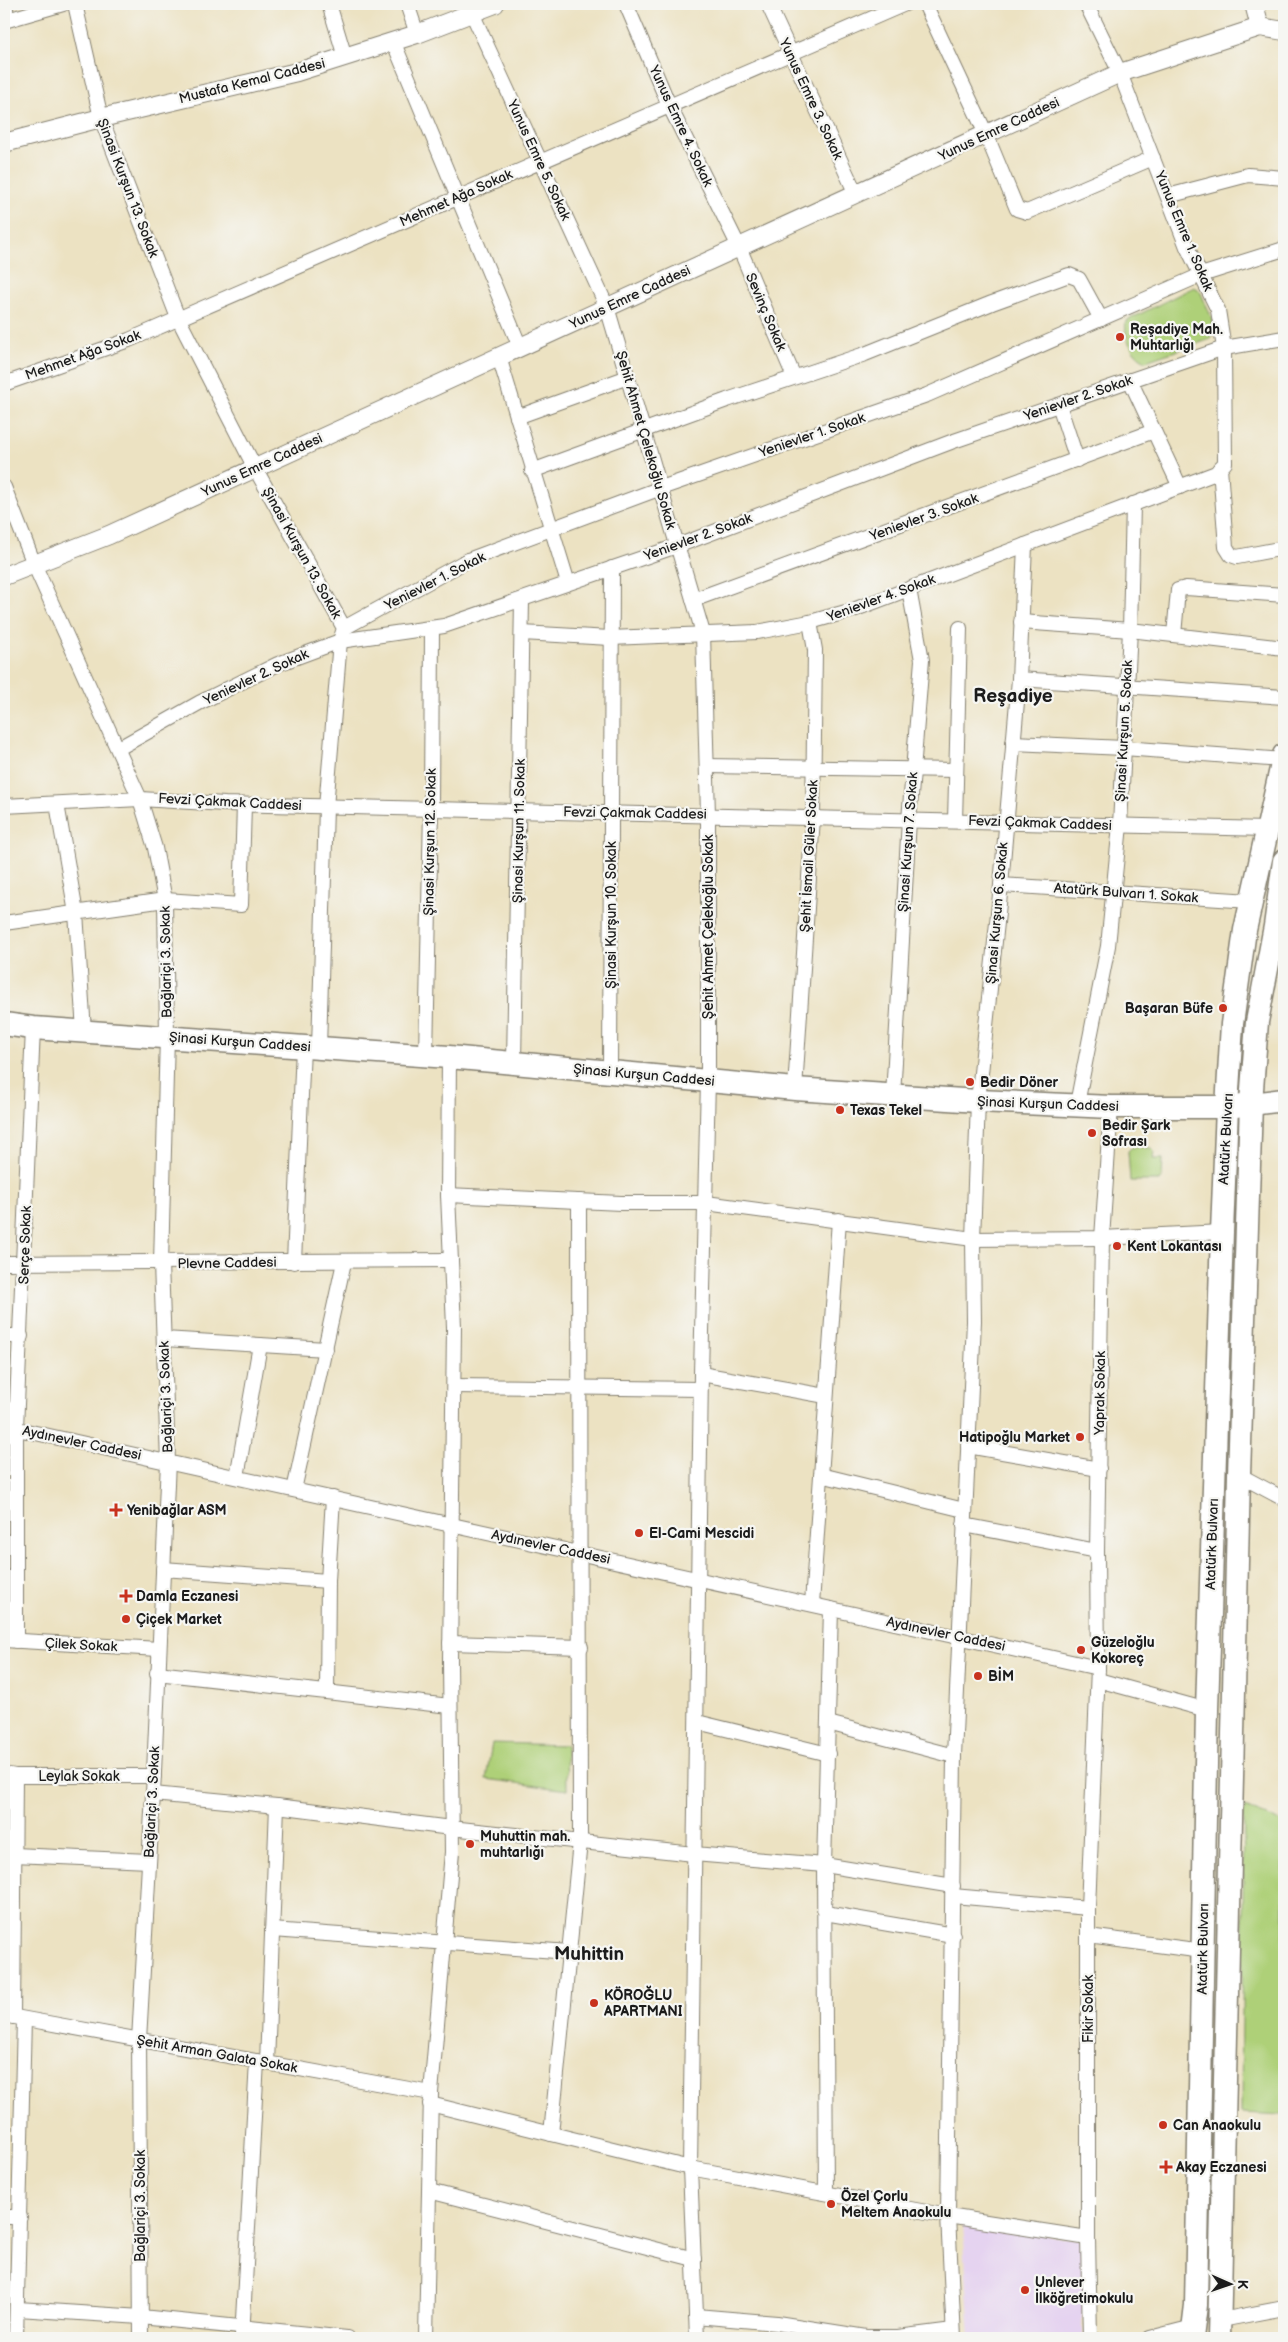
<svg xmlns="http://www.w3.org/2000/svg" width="1288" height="2342" font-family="'Balsamiq Sans',sans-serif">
	<rect width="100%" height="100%" fill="#f6f6f2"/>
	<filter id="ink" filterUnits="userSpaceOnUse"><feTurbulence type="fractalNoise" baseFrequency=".02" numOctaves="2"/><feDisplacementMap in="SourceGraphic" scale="10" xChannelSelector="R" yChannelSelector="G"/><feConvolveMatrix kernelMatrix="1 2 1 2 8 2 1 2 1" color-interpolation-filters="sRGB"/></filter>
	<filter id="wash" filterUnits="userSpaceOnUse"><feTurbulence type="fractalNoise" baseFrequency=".0096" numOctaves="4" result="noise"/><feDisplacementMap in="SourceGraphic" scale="20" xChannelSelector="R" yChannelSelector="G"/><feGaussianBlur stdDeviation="1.12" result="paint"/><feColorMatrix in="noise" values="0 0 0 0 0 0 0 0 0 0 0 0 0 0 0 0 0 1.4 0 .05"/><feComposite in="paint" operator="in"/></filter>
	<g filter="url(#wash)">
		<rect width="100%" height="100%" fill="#ece2c2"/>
		<polygon fill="#e5d3f0" points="963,2222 1084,2241 1083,2338 970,2338"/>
		<g fill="#aed078" stroke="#65764a">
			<path d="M1194 287 1200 291 1216 328 1211 339 1146 361C1132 355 1123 336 1126 321Z"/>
			<polygon points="1132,1147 1151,1148 1154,1151 1153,1159 1163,1159 1162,1178 1160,1181 1130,1181 1128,1151"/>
			<polygon points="492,1743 566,1745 567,1790 486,1779"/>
			<polygon points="1244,1807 1284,1823 1284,2115 1241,2113"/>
		</g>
	</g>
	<g filter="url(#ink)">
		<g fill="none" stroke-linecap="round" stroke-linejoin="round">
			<defs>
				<g id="minor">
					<polyline points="6,4 6,20"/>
					<polyline points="75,4 101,118 178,318 255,468 344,628 340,641 326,807 319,1048"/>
					<polyline points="329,4 345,57"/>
					<polyline points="407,4 417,34"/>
					<polyline points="626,4 669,105 739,247 794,377"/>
					<polyline points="768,4 856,194"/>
					<polyline points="925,4 986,134 1017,209 1027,212 1153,158"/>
					<polyline points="472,13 607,307 703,633 708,815 708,1080 701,1374 690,2168 697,2338"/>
					<polyline points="4,21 63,4"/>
					<polyline points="393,41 520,347"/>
					<polyline points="1168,196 1248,175 1284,178"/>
					<polyline points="499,357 568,583"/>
					<polyline points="1130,380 1180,487"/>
					<polyline points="4,384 129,340 905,4"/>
					<polyline points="1059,405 1077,460"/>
					<polyline points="517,417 628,377"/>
					<polyline points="1220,468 1226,547 1231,555 1237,557 1284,548"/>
					<polyline points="532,471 727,400 865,354 992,303 1069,275 1079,279 1101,319"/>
					<polyline points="4,487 34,564 140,799 155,848 165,900 167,1036 161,1263 168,1462 153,1794 139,2040 141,2338"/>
					<polyline points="693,600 1154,431"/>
					<polyline points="1021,622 1130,630 1284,648"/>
					<polyline points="344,628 468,560 661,488 927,395 1201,275 1284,249"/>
					<polyline points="522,633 610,638 757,632 810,622 853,610 1216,473 1225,463 1224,348 1218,310 1187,247 1120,73 1086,4"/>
					<polyline points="1174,635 1178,590 1186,588 1284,595"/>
					<polyline points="1019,679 1284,697"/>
					<polyline points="1013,743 1124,748 1283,760"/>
					<polyline points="119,748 199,703 278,664 340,641 444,626 677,546 951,442 1224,348 1284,338"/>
					<polyline points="707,766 956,770"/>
					<polyline points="57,804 76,913 84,1031"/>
					<polyline points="4,806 140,799 225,804 1267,829"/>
					<polyline points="955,821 960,628"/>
					<polyline points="1001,885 1251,901"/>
					<polyline points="4,923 165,900 241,905 244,805"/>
					<polyline points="426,1056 431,809 432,628"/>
					<polyline points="514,1062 522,600"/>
					<polyline points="610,1073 612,568"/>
					<polyline points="795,1089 813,817 815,650 810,622"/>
					<polyline points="893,1096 909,820 922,660 909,589"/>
					<polyline points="1077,1104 1108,946 1120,825 1130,630 1133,504"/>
					<polyline points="448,1195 621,1203 706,1203 973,1239 1102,1238 1222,1232"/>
					<polyline points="294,1262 303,1047"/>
					<polyline points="4,1263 451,1260"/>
					<polyline points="4,1336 21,1336"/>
					<polyline points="164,1339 326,1349"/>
					<polyline points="701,1374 826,1396"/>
					<polyline points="454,1386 700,1389"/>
					<polyline points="4,1426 1098,1668"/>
					<polyline points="968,1446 1099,1469"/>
					<polyline points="821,1475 964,1510"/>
					<polyline points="1239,1475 1284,1499"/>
					<polyline points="237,1477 260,1345"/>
					<polyline points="294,1490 344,1262"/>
					<polyline points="964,1525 1097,1551"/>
					<polyline points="163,1569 328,1581"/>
					<polyline points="812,1604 839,1220"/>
					<polyline points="4,1640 159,1649"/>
					<polyline points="16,1641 16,1428 33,1028"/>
					<polyline points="450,1643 581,1647"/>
					<polyline points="157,1673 450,1706"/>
					<polyline points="1098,1680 1207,1710"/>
					<polyline points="327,1692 328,1581 333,1498"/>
					<polyline points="697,1722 828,1754"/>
					<polyline points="828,1723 954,1756"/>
					<polyline points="4,1774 15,1776 154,1776"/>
					<polyline points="153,1794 277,1806 451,1828 694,1854 824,1865 953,1886"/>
					<polyline points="14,1855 149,1861"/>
					<polyline points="953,1896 1088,1908"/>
					<polyline points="825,1913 953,1935"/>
					<polyline points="272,1930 569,1952"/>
					<polyline points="1088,1936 1203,1951"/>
					<polyline points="4,2015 431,2093"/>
					<polyline points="13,2017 15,1776"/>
					<polyline points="267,2063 277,1806"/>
					<polyline points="430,2104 690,2168 948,2216 1088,2238"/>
					<polyline points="551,2134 580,1842 579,1201"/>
					<polyline points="429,2191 694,2259"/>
					<polyline points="826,2193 824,1865 831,1609"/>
					<polyline points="4,2217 20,2217"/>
					<polyline points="18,2309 141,2317 347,2338"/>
					<polyline points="696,2316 777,2323 866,2337 898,2337 953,2330"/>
					<polyline points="1221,2320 1284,2308"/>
					<polyline points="16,2338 24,2019"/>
					<polyline points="242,2338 257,2061"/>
					<polyline points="426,2338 431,2093 452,1852 450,1661 454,1327 448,1195 449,1057"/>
					<polyline points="954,2338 948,2216 954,1756 974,1321 973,1239 978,1101 1001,885 1019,679 1025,545"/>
					<polyline points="1090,2338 1088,2238 1088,1908 1098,1668 1097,1551 1102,1238 1111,1107"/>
					<polyline points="1150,2338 1193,2327"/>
				</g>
				<g id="tertiary">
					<polyline points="1254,4 1260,27"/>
					<polyline points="4,143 101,118 297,72 417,34 495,4"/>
					<polyline points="4,576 109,535 1120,73 1260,27 1284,31"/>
				</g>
				<g id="primary">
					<polyline points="4,1024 33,1028 449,1057 795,1089 978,1101 1111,1107 1227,1107 1284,1100"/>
					<polyline points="1192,2338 1196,2305 1207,1710 1222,1232 1227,1107 1232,1024 1245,930 1284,755"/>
					<polyline points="1219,2338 1239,1475 1251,1103 1257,1022 1275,926 1284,861"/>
				</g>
			</defs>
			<use href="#minor" stroke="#847f6f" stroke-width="16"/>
			<use href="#tertiary" stroke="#847f6f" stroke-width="20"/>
			<use href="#primary" stroke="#847f6f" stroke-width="25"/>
			<use href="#minor" stroke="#fff" stroke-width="14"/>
			<use href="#tertiary" stroke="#fff" stroke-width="18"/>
			<use href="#primary" stroke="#fff" stroke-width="22"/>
		</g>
	</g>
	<g fill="#c8321e" stroke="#f6f6f2" stroke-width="2">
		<circle cx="1120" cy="337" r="5"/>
		<circle cx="1223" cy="1008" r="5"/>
		<circle cx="970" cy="1082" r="5"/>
		<circle cx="840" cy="1110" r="5"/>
		<circle cx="1092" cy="1133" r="5"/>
		<circle cx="1117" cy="1246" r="5"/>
		<circle cx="1080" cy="1437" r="5"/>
		<path d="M113.5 1502.5h5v5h5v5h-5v5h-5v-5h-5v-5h5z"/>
		<circle cx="639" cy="1533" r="5"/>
		<path d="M123.5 1588.5h5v5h5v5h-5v5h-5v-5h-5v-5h5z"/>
		<circle cx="126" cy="1619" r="5"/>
		<circle cx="1081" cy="1650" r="5"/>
		<circle cx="978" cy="1676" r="5"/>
		<circle cx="470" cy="1844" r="5"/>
		<circle cx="594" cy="2003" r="5"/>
		<circle cx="1163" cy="2125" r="5"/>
		<path d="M1163.5 2159.5h5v5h5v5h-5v5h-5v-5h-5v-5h5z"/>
		<circle cx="831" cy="2204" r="5"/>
		<circle cx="1025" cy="2290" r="5"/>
	</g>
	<g text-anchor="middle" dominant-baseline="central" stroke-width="4.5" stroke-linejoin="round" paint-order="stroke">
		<g font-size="14" fill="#1c1c1c" stroke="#f6f6f2">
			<text transform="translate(252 81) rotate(-14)">Mustafa Kemal Caddesi</text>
			<text transform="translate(811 99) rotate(65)">Yunus Emre 3. Sokak</text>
			<text transform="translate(681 126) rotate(65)">Yunus Emre 4. Sokak</text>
			<text transform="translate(999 129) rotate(-25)">Yunus Emre Caddesi</text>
			<text transform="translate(539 160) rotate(65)">Yunus Emre 5. Sokak</text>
			<text transform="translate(128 188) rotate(69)">Şinasi Kurşun 13. Sokak</text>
			<text transform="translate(456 198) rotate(-24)">Mehmet Ağa Sokak</text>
			<text transform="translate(1184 231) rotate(67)">Yunus Emre 1. Sokak</text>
			<text transform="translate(630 297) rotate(-25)">Yunus Emre Caddesi</text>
			<text transform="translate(766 312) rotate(67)">Sevinç Sokak</text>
			<text transform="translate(83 355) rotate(-20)">Mehmet Ağa Sokak</text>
			<text transform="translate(1078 398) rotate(-19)">Yenievler 2. Sokak</text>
			<text transform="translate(812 435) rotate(-19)">Yenievler 1. Sokak</text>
			<text transform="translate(646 440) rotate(74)">Şehit Ahmet Çelekoğlu Sokak</text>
			<text transform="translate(262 465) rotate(-25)">Yunus Emre Caddesi</text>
			<text transform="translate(924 517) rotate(-20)">Yenievler 3. Sokak</text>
			<text transform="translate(698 537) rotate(-20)">Yenievler 2. Sokak</text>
			<text transform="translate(302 553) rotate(61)">Şinasi Kurşun 13. Sokak</text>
			<text transform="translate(435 581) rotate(-27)">Yenievler 1. Sokak</text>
			<text transform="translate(881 598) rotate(-20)">Yenievler 4. Sokak</text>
			<text transform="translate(256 677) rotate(-25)">Yenievler 2. Sokak</text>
			<text transform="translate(1124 731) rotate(-87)">Şinasi Kurşun 5. Sokak</text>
			<text transform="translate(230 802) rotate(3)">Fevzi Çakmak Caddesi</text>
			<text transform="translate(635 813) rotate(1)">Fevzi Çakmak Caddesi</text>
			<text transform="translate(1040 823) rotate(2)">Fevzi Çakmak Caddesi</text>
			<text transform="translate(519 831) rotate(-89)">Şinasi Kurşun 11. Sokak</text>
			<text transform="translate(430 842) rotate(-89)">Şinasi Kurşun 12. Sokak</text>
			<text transform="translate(908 842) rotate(-86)">Şinasi Kurşun 7. Sokak</text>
			<text transform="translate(809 856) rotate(-87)">Şehit İsmail Güler Sokak</text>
			<text transform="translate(1126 893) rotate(4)">Atatürk Bulvarı 1. Sokak</text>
			<text transform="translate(997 913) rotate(-85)">Şinasi Kurşun 6. Sokak</text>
			<text transform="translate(611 915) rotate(-90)">Şinasi Kurşun 10. Sokak</text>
			<text transform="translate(708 927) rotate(-90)">Şehit Ahmet Çelekoğlu Sokak</text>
			<text transform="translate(166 962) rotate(-91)">Bağlariçi 3. Sokak</text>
			<text transform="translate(240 1042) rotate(4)">Şinasi Kurşun Caddesi</text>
			<text transform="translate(644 1075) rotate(5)">Şinasi Kurşun Caddesi</text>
			<text transform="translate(1048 1104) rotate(2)">Şinasi Kurşun Caddesi</text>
			<text transform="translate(1226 1139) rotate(-87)">Atatürk Bulvarı</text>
			<text transform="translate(25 1245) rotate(-88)">Serçe Sokak</text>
			<text transform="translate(227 1263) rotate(-1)">Plevne Caddesi</text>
			<text transform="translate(1100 1393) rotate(-89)">Yaprak Sokak</text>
			<text transform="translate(166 1397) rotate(-92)">Bağlariçi 3. Sokak</text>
			<text transform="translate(82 1443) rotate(12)">Aydınevler Caddesi</text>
			<text transform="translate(1212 1544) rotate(-88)">Atatürk Bulvarı</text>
			<text transform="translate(551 1547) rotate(12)">Aydınevler Caddesi</text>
			<text transform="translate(946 1634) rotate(12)">Aydınevler Caddesi</text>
			<text transform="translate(81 1645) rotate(3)">Çilek Sokak</text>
			<text x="79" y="1776">Leylak Sokak</text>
			<text transform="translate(152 1802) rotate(-87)">Bağlariçi 3. Sokak</text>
			<text transform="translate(1203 1949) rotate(-89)">Atatürk Bulvarı</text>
			<text transform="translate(1088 2009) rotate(-90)">Fikir Sokak</text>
			<text transform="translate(217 2054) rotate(10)">Şehit Arman Galata Sokak</text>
			<text transform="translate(140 2206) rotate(-90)">Bağlariçi 3. Sokak</text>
		</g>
		<g font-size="14" font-weight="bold" fill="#1c1c1c" stroke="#f6f6f2" text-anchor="start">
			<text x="1130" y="329">Reşadiye Mah.<tspan x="1130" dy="16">Muhtarlığı</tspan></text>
			<text x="1213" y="1008" text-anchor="end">Başaran Büfe</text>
			<text x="980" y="1082">Bedir Döner</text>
			<text x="850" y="1110">Texas Tekel</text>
			<text x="1102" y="1125">Bedir Şark<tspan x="1102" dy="16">Sofrası</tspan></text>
			<text x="1127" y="1246">Kent Lokantası</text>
			<text x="1070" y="1437" text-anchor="end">Hatipoğlu Market</text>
			<text x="127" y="1510">Yenibağlar ASM</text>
			<text x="649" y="1533">El-Cami Mescidi</text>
			<text x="136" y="1596">Damla Eczanesi</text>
			<text x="136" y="1619">Çiçek Market</text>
			<text x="1091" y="1642">Güzeloğlu<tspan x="1091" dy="16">Kokoreç</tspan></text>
			<text x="988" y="1676">BİM</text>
			<text x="480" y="1836">Muhuttin mah.<tspan x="480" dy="16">muhtarlığı</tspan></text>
			<text x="604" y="1995">KÖROĞLU<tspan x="604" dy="16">APARTMANI</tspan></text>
			<text x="1173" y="2125">Can Anaokulu</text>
			<text x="1176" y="2167">Akay Eczanesi</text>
			<text x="841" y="2196">Özel Çorlu<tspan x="841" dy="16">Meltem Anaokulu</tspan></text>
			<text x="1035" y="2282">Unlever<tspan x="1035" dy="16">İlköğretimokulu</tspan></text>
		</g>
		<g font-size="19" font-weight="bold" fill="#1c1c1c" stroke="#f6f6f2">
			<text x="1013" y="696">Reşadiye</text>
			<text x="589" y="1954">Muhittin</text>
		</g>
	</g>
	<rect width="1288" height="2342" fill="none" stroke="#f6f6f2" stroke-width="20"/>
	<g transform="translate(1230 2284) rotate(92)" stroke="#f6f6f2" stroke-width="4" paint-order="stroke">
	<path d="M0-4L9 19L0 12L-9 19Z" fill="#1c1c1c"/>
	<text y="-8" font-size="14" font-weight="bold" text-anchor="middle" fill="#1c1c1c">K</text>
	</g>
</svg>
